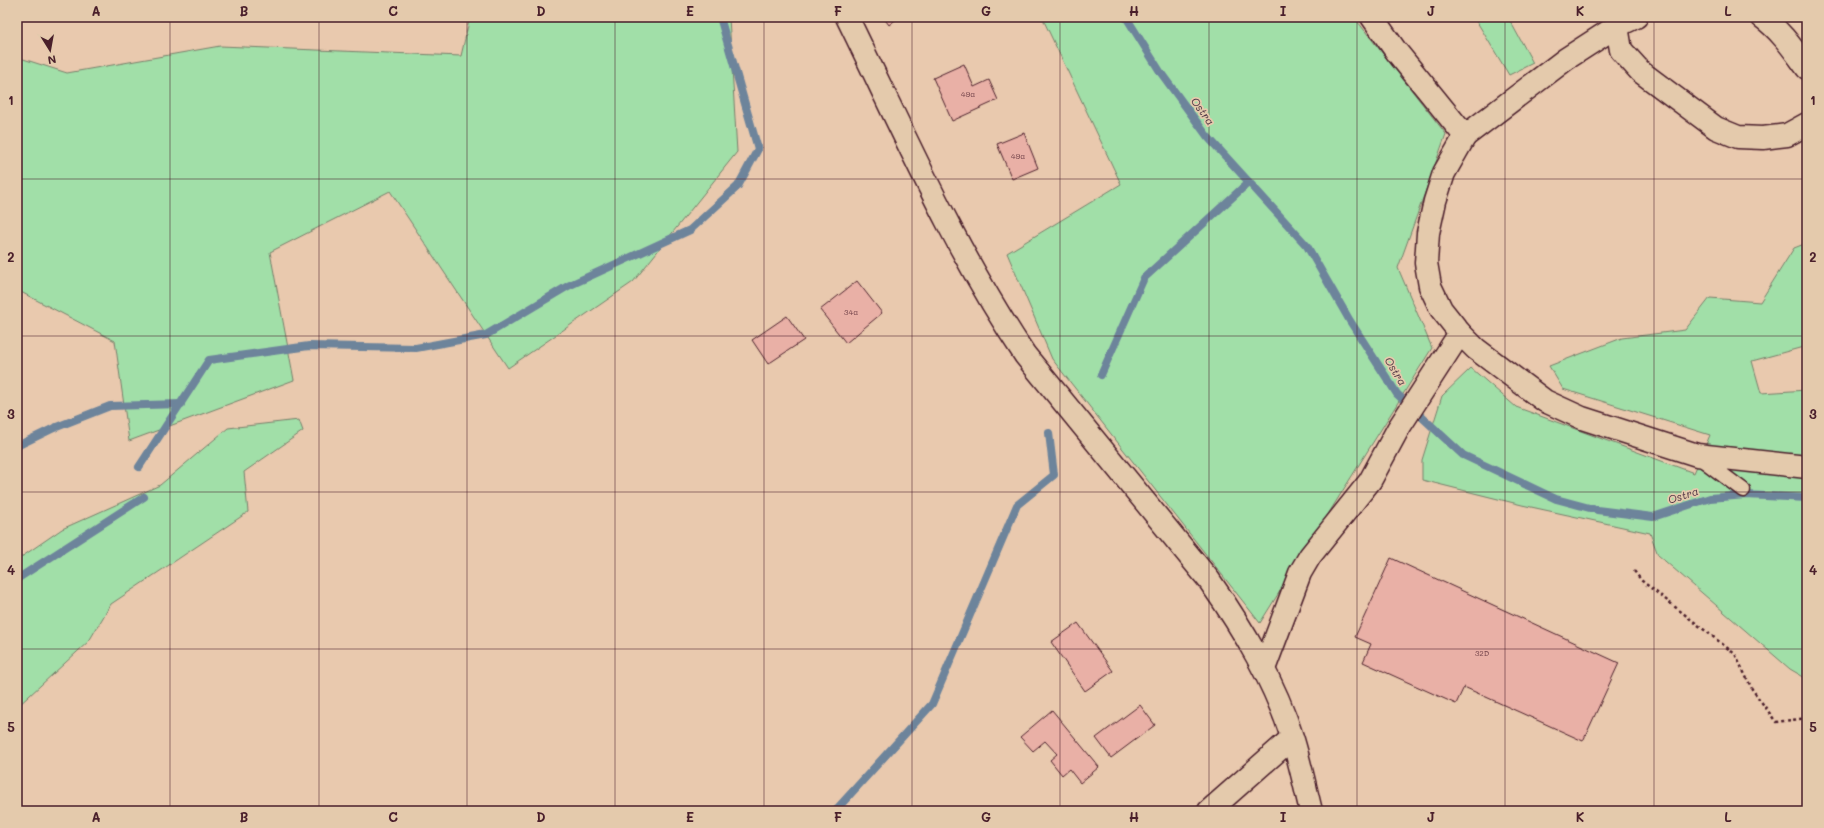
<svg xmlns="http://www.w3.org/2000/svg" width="1824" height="828" font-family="Mali,sans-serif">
	<rect width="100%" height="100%" fill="#e9c9ae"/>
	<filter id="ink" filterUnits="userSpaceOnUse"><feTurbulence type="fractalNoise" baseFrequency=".025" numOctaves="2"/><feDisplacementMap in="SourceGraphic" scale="8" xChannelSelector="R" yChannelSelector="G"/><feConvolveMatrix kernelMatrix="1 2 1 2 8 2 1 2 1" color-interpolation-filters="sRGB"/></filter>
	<g filter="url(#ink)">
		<g fill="#a1dfa8" stroke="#767f6a">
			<polygon points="470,17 729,17 737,152 633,282 508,368 390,191 270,252 294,380 129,441 115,341 17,290 17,57 67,73 220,46 461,56"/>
			<polygon points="1042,17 1354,17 1446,134 1398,268 1432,348 1260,623 1052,359 1007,253 1121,184"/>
			<polygon points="1474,17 1508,17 1533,63 1509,75"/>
			<polygon points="1807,243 1807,346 1752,361 1761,393 1807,390 1807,679 1790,669 1658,555 1650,533 1522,505 1422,480 1422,460 1442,396 1471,368 1516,407 1694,473 1710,435 1563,389 1549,366 1622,338 1685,330 1710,298 1760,302 1794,248"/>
			<polygon points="299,420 303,431 244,472 248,512 111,604 89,641 17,707 17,560 62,529 160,485 228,428"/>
		</g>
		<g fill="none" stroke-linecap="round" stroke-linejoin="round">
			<g stroke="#6d849b" stroke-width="8">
				<polyline points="1126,17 1161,73 1207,136 1307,246 1350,321 1397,394 1463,455 1556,499 1597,510 1653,517 1710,498 1746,495 1807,498"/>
				<polyline points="1101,375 1144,278 1249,182"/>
				<polyline points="17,446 54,428 110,406 181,404"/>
				<polyline points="139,467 209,360 309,346 416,348 486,335 568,286 690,230 738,186 758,149 720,17"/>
				<polyline points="17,579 144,497"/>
				<polyline points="835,811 932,704 1017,505 1054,475 1049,433"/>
			</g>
		</g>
		<g fill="#e9b0a6" stroke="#4a1f2b">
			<polygon points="883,17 899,17 889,25"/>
			<polygon points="964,64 974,87 989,80 998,100 952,121 933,78"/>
			<polygon points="1024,133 1038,168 1012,179 997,144"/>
			<polygon points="857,281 882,313 846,343 820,310"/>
			<polygon points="787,316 804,340 768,364 752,340"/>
			<polygon points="1391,558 1619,663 1583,741 1464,687 1456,704 1363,662 1371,644 1355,637"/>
			<polygon points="1078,623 1113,671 1085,691 1051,642"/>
			<polygon points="1140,705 1155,725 1111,758 1096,738"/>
			<polygon points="1052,710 1099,767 1080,783 1069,769 1062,775 1050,760 1057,754 1045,741 1033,751 1020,737"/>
		</g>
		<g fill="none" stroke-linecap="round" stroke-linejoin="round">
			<defs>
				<polyline id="lane" points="1699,457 1743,490"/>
				<g id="street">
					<polyline points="1372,17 1396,51 1465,136 1444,173 1435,201 1428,233 1426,263 1430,286 1441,309 1460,333 1476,349 1545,401 1582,418 1697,455 1807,467"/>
					<path d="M1762 17C1781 31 1793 49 1807 68"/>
					<polyline points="1617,26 1621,50 1641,72 1716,128 1738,137 1763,138 1787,135 1807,124"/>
					<polyline points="1465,136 1566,59 1617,26 1636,17"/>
					<polyline points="1264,669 1300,573 1310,556 1370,481 1398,429 1460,333"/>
					<polyline points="1209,811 1292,738"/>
				</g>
				<path id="secondary" d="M847 17C903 131 954 249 1025 355L1209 580C1243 629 1275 682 1293 740 1300 763 1305 787 1311 811"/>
			</defs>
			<use href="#lane" stroke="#4a1f2b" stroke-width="17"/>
			<use href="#street" stroke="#4a1f2b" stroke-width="25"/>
			<use href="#secondary" stroke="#4a1f2b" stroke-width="25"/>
			<polyline stroke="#4a1f2b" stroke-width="2.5" stroke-dasharray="3 3" stroke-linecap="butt" points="1634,571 1642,581 1735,654 1752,689 1776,722 1807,718"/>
			<use href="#lane" stroke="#e4caac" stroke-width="14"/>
			<use href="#street" stroke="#e4caac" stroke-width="22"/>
			<use href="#secondary" stroke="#e4caac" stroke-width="22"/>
		</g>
	</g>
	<path fill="none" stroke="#4a1f2b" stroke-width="1" stroke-opacity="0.55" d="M170 17V811M319 17V811M467 17V811M615 17V811M764 17V811M912 17V811M1060 17V811M1209 17V811M1357 17V811M1505 17V811M1654 17V811M17 179H1807M17 336H1807M17 492H1807M17 649H1807"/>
	<g text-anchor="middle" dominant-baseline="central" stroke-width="3.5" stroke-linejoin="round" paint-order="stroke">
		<g font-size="8" fill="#72434a">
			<text x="968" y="94">49a</text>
			<text x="1018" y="156">49a</text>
			<text x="851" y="312">34a</text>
			<text x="1482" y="653">32D</text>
		</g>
		<g font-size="11" font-style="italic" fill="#533847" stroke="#e4caac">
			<text transform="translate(1203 111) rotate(54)">Ostra</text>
			<text transform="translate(1396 371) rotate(59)">Ostra</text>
			<text transform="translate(1683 495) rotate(-18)">Ostra</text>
		</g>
	</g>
	<rect width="1824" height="828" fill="none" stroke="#e4caac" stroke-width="44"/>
	<g transform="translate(50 50) rotate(169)" stroke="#e4caac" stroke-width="3" paint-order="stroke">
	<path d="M0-3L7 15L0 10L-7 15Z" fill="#4a1f2b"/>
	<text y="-6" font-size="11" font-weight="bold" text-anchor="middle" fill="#4a1f2b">N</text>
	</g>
	<rect x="22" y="22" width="1780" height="784" fill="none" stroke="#4a1f2b" stroke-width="1.5"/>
	<g font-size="13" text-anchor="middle" font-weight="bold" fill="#4a1f2b">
		<text x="96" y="16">A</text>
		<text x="244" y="16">B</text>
		<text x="393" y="16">C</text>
		<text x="541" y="16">D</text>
		<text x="690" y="16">E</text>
		<text x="838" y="16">F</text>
		<text x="986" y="16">G</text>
		<text x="1134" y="16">H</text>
		<text x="1283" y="16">I</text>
		<text x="1431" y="16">J</text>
		<text x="1580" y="16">K</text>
		<text x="1728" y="16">L</text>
		<text x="11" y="105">1</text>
		<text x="1813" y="105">1</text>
		<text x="11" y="262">2</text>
		<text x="1813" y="262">2</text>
		<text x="11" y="419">3</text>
		<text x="1813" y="419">3</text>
		<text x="11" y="575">4</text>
		<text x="1813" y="575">4</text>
		<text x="11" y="732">5</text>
		<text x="1813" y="732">5</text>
		<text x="96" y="822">A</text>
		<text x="244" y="822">B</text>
		<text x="393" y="822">C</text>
		<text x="541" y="822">D</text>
		<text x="690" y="822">E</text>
		<text x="838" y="822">F</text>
		<text x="986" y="822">G</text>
		<text x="1134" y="822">H</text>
		<text x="1283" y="822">I</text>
		<text x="1431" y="822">J</text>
		<text x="1580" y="822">K</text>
		<text x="1728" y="822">L</text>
	</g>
</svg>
